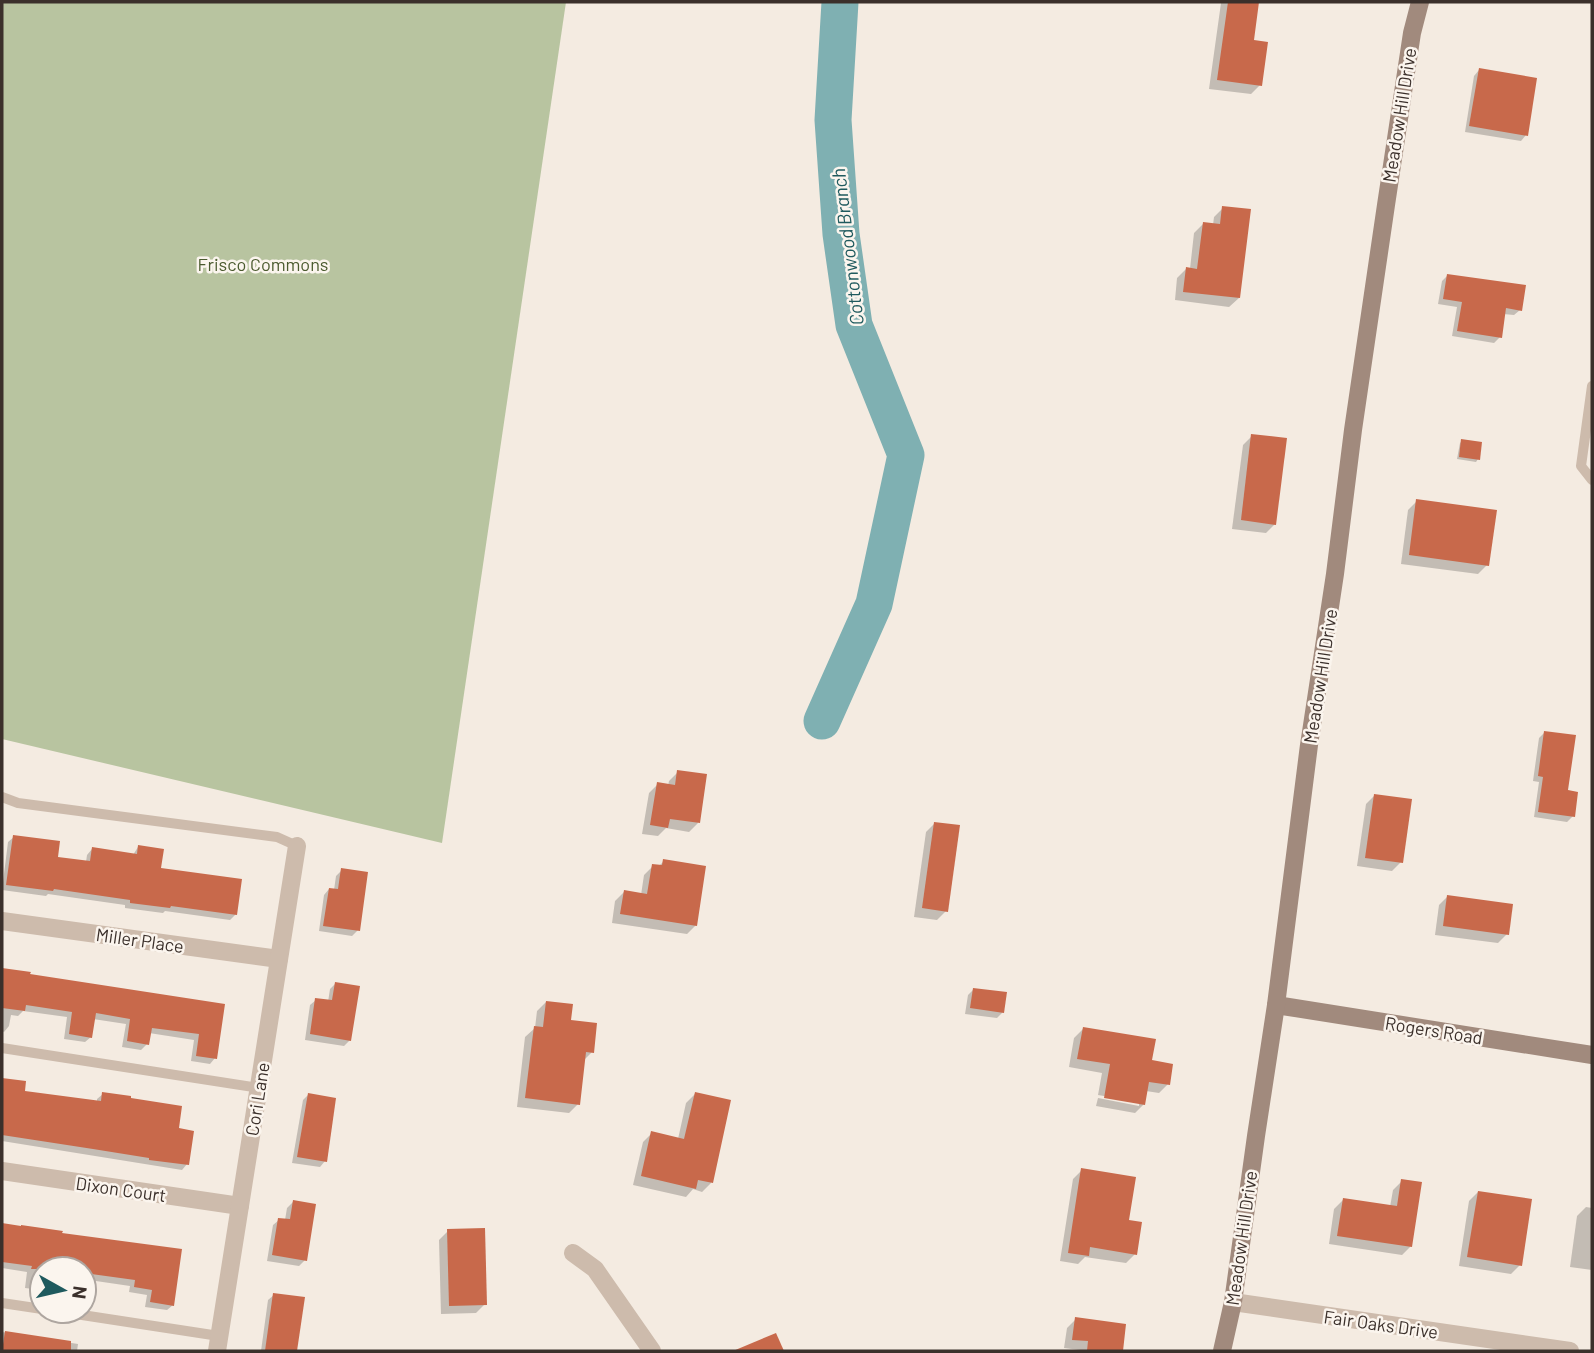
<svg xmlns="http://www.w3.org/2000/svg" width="1594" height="1353" font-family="Barlow,sans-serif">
	<rect width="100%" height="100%" fill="#f4ebe1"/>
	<polygon fill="#b8c4a0" points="2,2 566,2 442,843 2,739"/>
	<g fill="#0003">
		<polygon points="1223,2 1257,2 1252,42 1260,85 1251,94 1209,89 1221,3"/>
		<polygon points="1479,70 1526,135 1521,141 1465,132 1474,76"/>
		<polygon points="1223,208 1239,298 1229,307 1175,300 1177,278 1186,269 1190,269 1194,233 1203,224 1213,225 1214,217"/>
		<polygon points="1448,275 1520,310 1514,315 1503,314 1500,337 1494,343 1452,336 1457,307 1438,304 1442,281"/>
		<polygon points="1252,436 1275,524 1266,533 1232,529 1243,445"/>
		<polygon points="1462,441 1478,459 1476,462 1457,459 1460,443"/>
		<polygon points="1417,501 1487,565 1478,574 1401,564 1408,510"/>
		<polygon points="1545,732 1566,792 1573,816 1567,822 1534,817 1539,782 1533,781 1539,738"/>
		<polygon points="678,772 698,823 689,832 666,828 658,836 642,834 649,793 658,784 668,786 669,781"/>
		<polygon points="1375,795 1401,862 1392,871 1357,866 1366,804"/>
		<polygon points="935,823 946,911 937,920 914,917 926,832"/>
		<polygon points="14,837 56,858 86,862 87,855 92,849 133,855 138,847 159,869 236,914 230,920 165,911 163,913 125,908 125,905 48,894 46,896 2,890 8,842"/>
		<polygon points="664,861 696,925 687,934 612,923 615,901 624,892 641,895 644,875 653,866 658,867"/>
		<polygon points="342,870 358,930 352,936 319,931 324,895 329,889 334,890 336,876"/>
		<polygon points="1448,896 1507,934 1498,943 1435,935 1439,905"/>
		<polygon points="2,969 29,973 28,975 223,1005 215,1058 210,1064 191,1061 194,1040 149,1033 147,1044 141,1050 122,1047 126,1024 93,1019 91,1037 85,1042 64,1039 67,1017 23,1011 18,1016 11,1015 9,1026 4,1032 2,1031"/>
		<polygon points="336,983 350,1040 344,1046 305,1040 310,1005 316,1000 328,1002 330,989"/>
		<polygon points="974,989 1003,1012 997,1018 965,1014 968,995"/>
		<polygon points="546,1002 569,1022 592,1052 583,1061 578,1104 569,1113 517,1107 525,1037 535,1028 537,1011"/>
		<polygon points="1083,1029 1150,1062 1168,1084 1159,1093 1146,1091 1144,1104 1135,1113 1096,1106 1098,1098 1139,1106 1139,1102 1098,1095 1102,1073 1069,1067 1074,1038"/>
		<polygon points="2,1080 24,1083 23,1092 97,1102 97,1099 103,1094 177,1130 187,1164 182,1170 2,1141"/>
		<polygon points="695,1094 711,1183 702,1192 693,1189 686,1197 633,1185 643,1142 652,1133 678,1139 686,1103"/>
		<polygon points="308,1095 325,1161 320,1167 292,1163 303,1100"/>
		<polygon points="1082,1170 1127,1221 1135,1254 1126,1263 1085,1257 1078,1264 1060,1261 1073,1179"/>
		<polygon points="1402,1181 1411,1246 1402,1255 1329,1244 1334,1209 1343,1200 1390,1207 1393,1190"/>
		<polygon points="1478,1192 1520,1265 1511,1274 1459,1266 1469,1201"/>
		<polygon points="293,1202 305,1260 299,1266 267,1261 273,1225 279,1220 285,1220 287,1208"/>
		<polygon points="1586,1207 1592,1208 1592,1270 1570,1267 1577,1216"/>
		<polygon points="2,1225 180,1251 173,1305 167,1310 145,1307 147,1295 129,1292 130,1286 89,1280 84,1286 84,1269 42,1269 42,1290 25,1288 27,1272 2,1268"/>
		<polygon points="448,1231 485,1304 476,1313 441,1314 439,1240"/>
		<polygon points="274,1295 303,1299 296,1351 261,1351 268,1300"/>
		<polygon points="1076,1319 1124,1325 1121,1351 1080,1351 1080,1350 1064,1348 1067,1328"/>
		<polygon points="2,1332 78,1344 77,1351 2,1351"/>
	</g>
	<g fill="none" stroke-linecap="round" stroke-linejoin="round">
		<polyline stroke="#7fb0b2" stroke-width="37" points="822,721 874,604 906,455 854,325 841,234 833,120 840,2"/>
	</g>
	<g fill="#c8694b">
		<polygon points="1228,2 1259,2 1254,40 1268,42 1262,86 1217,80"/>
		<polygon points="1479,68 1537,78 1528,136 1469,126"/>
		<polygon points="1222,206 1251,209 1240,298 1183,292 1186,267 1197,269 1203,222 1220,224"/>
		<polygon points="1447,274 1526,285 1522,311 1506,308 1502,338 1457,331 1462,302 1443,299"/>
		<polygon points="1251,434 1287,438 1276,525 1241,520"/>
		<polygon points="1461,439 1482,442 1480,460 1459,457"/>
		<polygon points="1416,499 1497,510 1489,566 1409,555"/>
		<polygon points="1544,731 1576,735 1568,790 1578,792 1575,817 1538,812 1543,777 1538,776"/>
		<polygon points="677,770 707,774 700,823 670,819 668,828 650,825 657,782 675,785"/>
		<polygon points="1374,794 1412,799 1403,863 1365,858"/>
		<polygon points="934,822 960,825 948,912 922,908"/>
		<polygon points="13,835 60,841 58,857 90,861 92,847 137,854 138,845 164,849 161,868 242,879 237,915 171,906 170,908 130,903 130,900 54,889 53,891 6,885"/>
		<polygon points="663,859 706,866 697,926 620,914 624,890 647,894 652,864 662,865"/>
		<polygon points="341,868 368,872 360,931 323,926 329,888 338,889"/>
		<polygon points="1447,895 1513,904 1509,935 1443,926"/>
		<polygon points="2,968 31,972 30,974 225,1004 217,1059 196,1056 199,1034 152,1028 149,1045 127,1041 130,1019 96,1013 92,1038 69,1034 72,1012 26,1005 25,1011 2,1008"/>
		<polygon points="335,982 360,986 351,1041 310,1034 315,998 332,1000"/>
		<polygon points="973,988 1007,992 1004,1013 970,1008"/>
		<polygon points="546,1001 573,1004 571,1020 597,1023 594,1053 586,1052 580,1105 525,1098 534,1026 543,1027"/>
		<polygon points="1083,1027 1156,1039 1152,1060 1173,1064 1170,1085 1149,1082 1145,1105 1104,1098 1110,1064 1077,1059"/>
		<polygon points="2,1078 26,1081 25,1091 101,1101 102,1092 131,1096 131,1098 182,1106 179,1128 194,1131 189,1165 149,1160 149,1158 93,1149 2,1135"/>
		<polygon points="695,1092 731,1100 713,1183 698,1180 696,1189 641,1176 651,1131 684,1139"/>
		<polygon points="308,1093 336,1098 327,1162 297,1157"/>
		<polygon points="1081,1168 1136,1177 1129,1220 1142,1222 1137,1255 1090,1247 1089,1256 1068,1253"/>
		<polygon points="1401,1179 1422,1182 1412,1247 1337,1236 1343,1198 1397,1206"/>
		<polygon points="1478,1191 1532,1199 1522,1266 1467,1257"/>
		<polygon points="293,1200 316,1204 307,1261 272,1255 278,1218 290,1219"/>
		<polygon points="2,1223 21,1226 21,1225 63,1231 62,1233 182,1249 174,1306 150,1302 152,1290 134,1287 135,1280 84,1273 84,1269 31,1269 32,1266 2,1262"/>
		<polygon points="485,1228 487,1305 449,1306 447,1229"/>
		<polygon points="273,1293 305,1297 297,1351 265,1351"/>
		<polygon points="1075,1317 1126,1324 1123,1351 1087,1351 1088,1341 1072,1340"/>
		<polygon points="5,1331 71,1341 71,1351 2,1351"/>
		<polygon points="776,1333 784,1351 733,1351"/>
	</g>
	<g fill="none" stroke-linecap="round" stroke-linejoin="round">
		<g stroke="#cdbbac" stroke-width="10">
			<polyline points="1592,386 1581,466 1592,480"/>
			<polyline points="2,797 18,803 277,837 297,846"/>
			<polyline points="2,1048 259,1088"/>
			<polyline points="2,1303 42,1309"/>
			<polyline points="56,1311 219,1336"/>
		</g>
		<g stroke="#cdbbac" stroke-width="18">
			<polyline points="2,921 279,959"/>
			<polyline points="2,1171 240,1206"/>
			<polyline points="573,1253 595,1269 652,1351"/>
			<polyline points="1233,1302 1570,1351"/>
			<polyline points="217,1351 297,846"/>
		</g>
		<g stroke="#a18a7d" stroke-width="18">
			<polyline points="1276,1005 1592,1055"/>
			<polyline points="1222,1351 1233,1302 1256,1136 1276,1005 1309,745 1335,574 1353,430 1386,205 1412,33 1420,2"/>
		</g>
	</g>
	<g text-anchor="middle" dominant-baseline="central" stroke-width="5" stroke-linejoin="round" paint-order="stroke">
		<g font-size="18" fill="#3b302b" stroke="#fbf5ee">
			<text transform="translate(1399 115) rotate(-81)">Meadow Hill Drive</text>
			<text transform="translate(1320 676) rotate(-81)">Meadow Hill Drive</text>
			<text transform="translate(140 940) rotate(8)">Miller Place</text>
			<text transform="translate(1434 1030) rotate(9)">Rogers Road</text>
			<text transform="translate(257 1099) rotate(-81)">Cori Lane</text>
			<text transform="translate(121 1189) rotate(8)">Dixon Court</text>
			<text transform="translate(1241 1238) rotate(-82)">Meadow Hill Drive</text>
			<text transform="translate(1381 1324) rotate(8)">Fair Oaks Drive</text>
		</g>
		<g font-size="18" fill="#4a5a2e" stroke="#fbf5ee">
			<text x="263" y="264">Frisco Commons</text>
		</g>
		<g font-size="19" font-style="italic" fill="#1f5a5e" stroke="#fbf5ee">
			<text transform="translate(847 247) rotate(-97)">Cottonwood Branch</text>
		</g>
	</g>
	<rect width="1594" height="1353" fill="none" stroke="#3b302b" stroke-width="7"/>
	<g transform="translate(63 1290) rotate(98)"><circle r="33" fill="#fbf5ee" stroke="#aea6a0" stroke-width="2"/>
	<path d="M0-5L12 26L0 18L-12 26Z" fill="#1f5a5e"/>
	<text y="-10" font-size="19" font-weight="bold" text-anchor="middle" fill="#3b302b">N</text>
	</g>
</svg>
